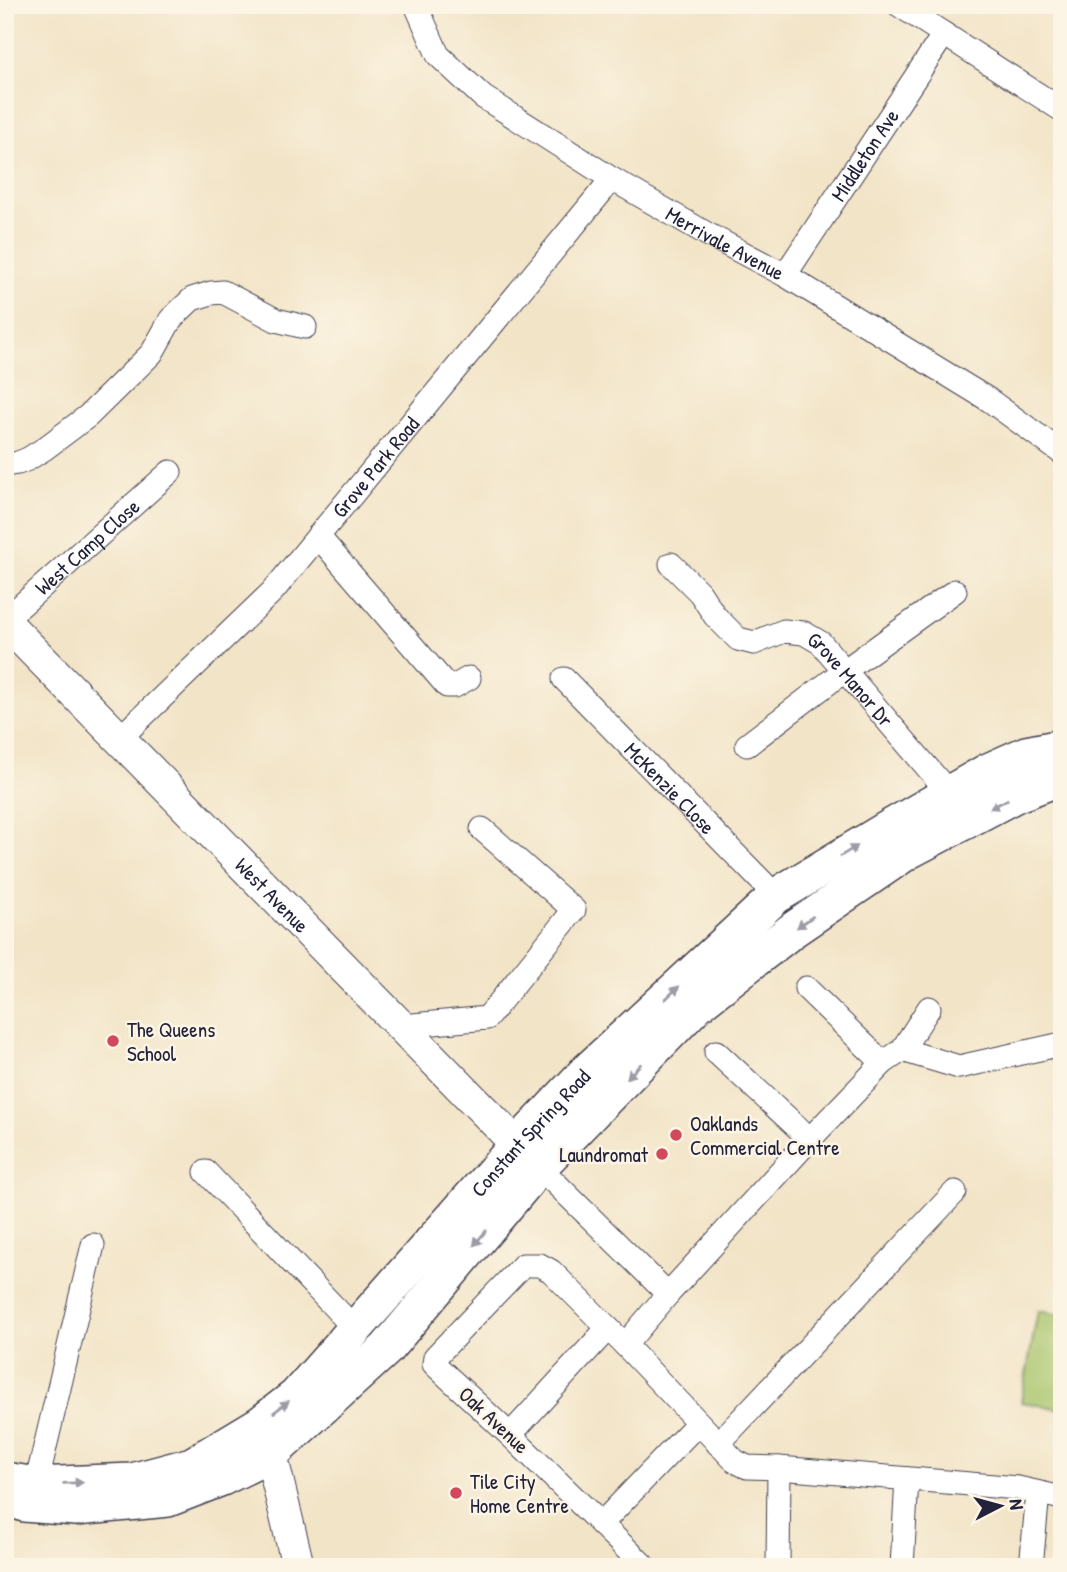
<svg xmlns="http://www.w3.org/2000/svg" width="1067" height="1572" font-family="'Patrick Hand',sans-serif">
	<rect width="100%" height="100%" fill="#fcf5e5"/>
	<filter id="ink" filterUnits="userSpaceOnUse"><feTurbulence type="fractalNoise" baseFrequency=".0143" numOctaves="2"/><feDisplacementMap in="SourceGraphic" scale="14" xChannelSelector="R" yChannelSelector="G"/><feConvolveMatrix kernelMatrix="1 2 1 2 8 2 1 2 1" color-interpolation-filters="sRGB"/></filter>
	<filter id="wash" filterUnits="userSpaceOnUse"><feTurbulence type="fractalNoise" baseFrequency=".00686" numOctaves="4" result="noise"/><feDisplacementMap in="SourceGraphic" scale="28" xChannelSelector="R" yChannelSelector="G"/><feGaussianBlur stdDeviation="1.57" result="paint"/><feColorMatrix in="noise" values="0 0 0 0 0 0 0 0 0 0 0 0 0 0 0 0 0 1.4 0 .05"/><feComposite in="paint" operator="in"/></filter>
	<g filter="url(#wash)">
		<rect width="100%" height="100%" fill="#f2e4c7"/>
		<polygon fill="#a8c46a" stroke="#657352" stroke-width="2" points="1038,1311 1062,1315 1062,1409 1021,1402"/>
	</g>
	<g filter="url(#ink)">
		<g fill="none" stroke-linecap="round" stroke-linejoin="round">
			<defs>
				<g id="street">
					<path id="s1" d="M416 5 438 55 483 97 612 179 707 234 785 275 989 400 1062 453"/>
					<polyline points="899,5 1062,110"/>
					<path id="s2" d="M785 275 944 34"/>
					<polyline points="5,465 18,463 28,459 44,449 88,416 152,353 171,319 192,299 211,293 223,292 276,320 305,327"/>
					<polyline points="318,536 447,686 455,686 469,678"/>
					<path id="s3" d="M671 564 700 593 715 616 738 639 754 643 784 631 804 633 821 643 950 794"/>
					<path id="s4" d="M5 620 170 472"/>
					<path id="s5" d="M564 679 776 896"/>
					<path id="s6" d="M120 738 273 591 612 179"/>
					<polyline points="747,745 844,671 955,591"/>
					<polyline points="806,988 883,1063"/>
					<polyline points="402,1026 487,1018 574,910 482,829"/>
					<polyline points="902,1050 959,1067 1062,1044"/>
					<polyline points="716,1052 810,1139"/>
					<polyline points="539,1167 668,1294"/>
					<polyline points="206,1172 355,1329"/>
					<polyline points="625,1345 668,1294 810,1139 883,1063 902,1050 929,1008"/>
					<polyline points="510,1435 608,1328"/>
					<polyline points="718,1444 955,1192"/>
					<polyline points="36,1485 93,1245"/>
					<polyline points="601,1524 698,1423"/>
					<polyline points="645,1567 510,1435 434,1364 435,1357 523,1265 540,1265 551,1271 625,1345 735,1461 747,1467 779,1468 1018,1488 1062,1498"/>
					<polyline points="778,1567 779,1468"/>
					<polyline points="902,1567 907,1479"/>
					<polyline points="1031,1567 1038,1493"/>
				</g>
				<g id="secondary">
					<path id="s7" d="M5 622 536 1164"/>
					<polyline points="271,1454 297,1562 297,1567"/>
				</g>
				<g id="primary">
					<path id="s8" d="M5 1480 36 1485 132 1481 192 1465 260 1424 296 1396 518 1144 585 1073 776 896 887 829 988 771 1026 754 1062 747"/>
					<polyline points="24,1504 76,1508 168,1499 222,1478 271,1454 386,1349 539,1167 697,1005 794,929 907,852 1015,795 1062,777"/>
				</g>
			</defs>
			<use href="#street" stroke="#413f50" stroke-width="25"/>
			<use href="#secondary" stroke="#413f50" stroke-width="34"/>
			<use href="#primary" stroke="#413f50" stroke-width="38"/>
			<use href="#street" stroke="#fff" stroke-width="23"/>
			<use href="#secondary" stroke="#fff" stroke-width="32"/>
			<use href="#primary" stroke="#fff" stroke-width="35"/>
		</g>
		<defs><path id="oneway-solid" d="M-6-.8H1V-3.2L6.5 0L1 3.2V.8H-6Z" transform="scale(1.75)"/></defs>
		<g fill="#9c9ca7">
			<use href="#oneway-solid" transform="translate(999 804) rotate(152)"/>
			<use href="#oneway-solid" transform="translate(849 851) rotate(-31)"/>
			<use href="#oneway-solid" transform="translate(805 922) rotate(145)"/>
			<use href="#oneway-solid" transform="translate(672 993) rotate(-43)"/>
			<use href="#oneway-solid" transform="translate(634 1071) rotate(134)"/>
			<use href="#oneway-solid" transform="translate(480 1238) rotate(130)"/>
			<use href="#oneway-solid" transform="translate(281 1407) rotate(-38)"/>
			<use href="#oneway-solid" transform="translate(73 1483) rotate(-2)"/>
		</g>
	</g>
	<g fill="#d1495b" stroke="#fcf5e5" stroke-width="2.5">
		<circle cx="113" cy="1041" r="7"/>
		<circle cx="676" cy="1135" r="7"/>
		<circle cx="662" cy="1154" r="7"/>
		<circle cx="456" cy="1493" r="7"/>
	</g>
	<g text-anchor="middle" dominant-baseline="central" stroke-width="5" stroke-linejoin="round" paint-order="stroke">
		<g font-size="21" fill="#22223b" stroke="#fcf5e5">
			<text stroke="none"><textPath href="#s2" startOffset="144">Middleton Ave</textPath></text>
			<text stroke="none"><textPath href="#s1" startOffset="399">Merrivale Avenue</textPath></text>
			<text stroke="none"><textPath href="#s6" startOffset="373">Grove Park Road</textPath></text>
			<text stroke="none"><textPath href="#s4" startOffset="110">West Camp Close</textPath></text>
			<text stroke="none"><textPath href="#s3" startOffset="236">Grove Manor Dr</textPath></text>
			<text stroke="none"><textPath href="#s5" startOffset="152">McKenzie Close</textPath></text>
			<text stroke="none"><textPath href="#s7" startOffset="382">West Avenue</textPath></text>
			<text stroke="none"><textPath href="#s8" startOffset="667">Constant Spring Road</textPath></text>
			<text transform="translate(494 1420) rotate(43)">Oak Avenue</text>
		</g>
		<g font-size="21" fill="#22223b" stroke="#fcf5e5" text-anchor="start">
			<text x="127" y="1029">The Queens<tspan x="127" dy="24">School</tspan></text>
			<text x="690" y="1123">Oaklands<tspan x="690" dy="24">Commercial Centre</tspan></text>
			<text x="648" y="1154" text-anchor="end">Laundromat</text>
			<text x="470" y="1481">Tile City<tspan x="470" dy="24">Home Centre</tspan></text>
		</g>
	</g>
	<rect width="1067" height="1572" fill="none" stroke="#fcf5e5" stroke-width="28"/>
	<g transform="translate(1000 1506) rotate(84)" stroke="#fcf5e5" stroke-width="5" paint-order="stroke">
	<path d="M0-5L12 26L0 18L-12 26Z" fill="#22223b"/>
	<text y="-10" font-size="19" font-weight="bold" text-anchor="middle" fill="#22223b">N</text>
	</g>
</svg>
